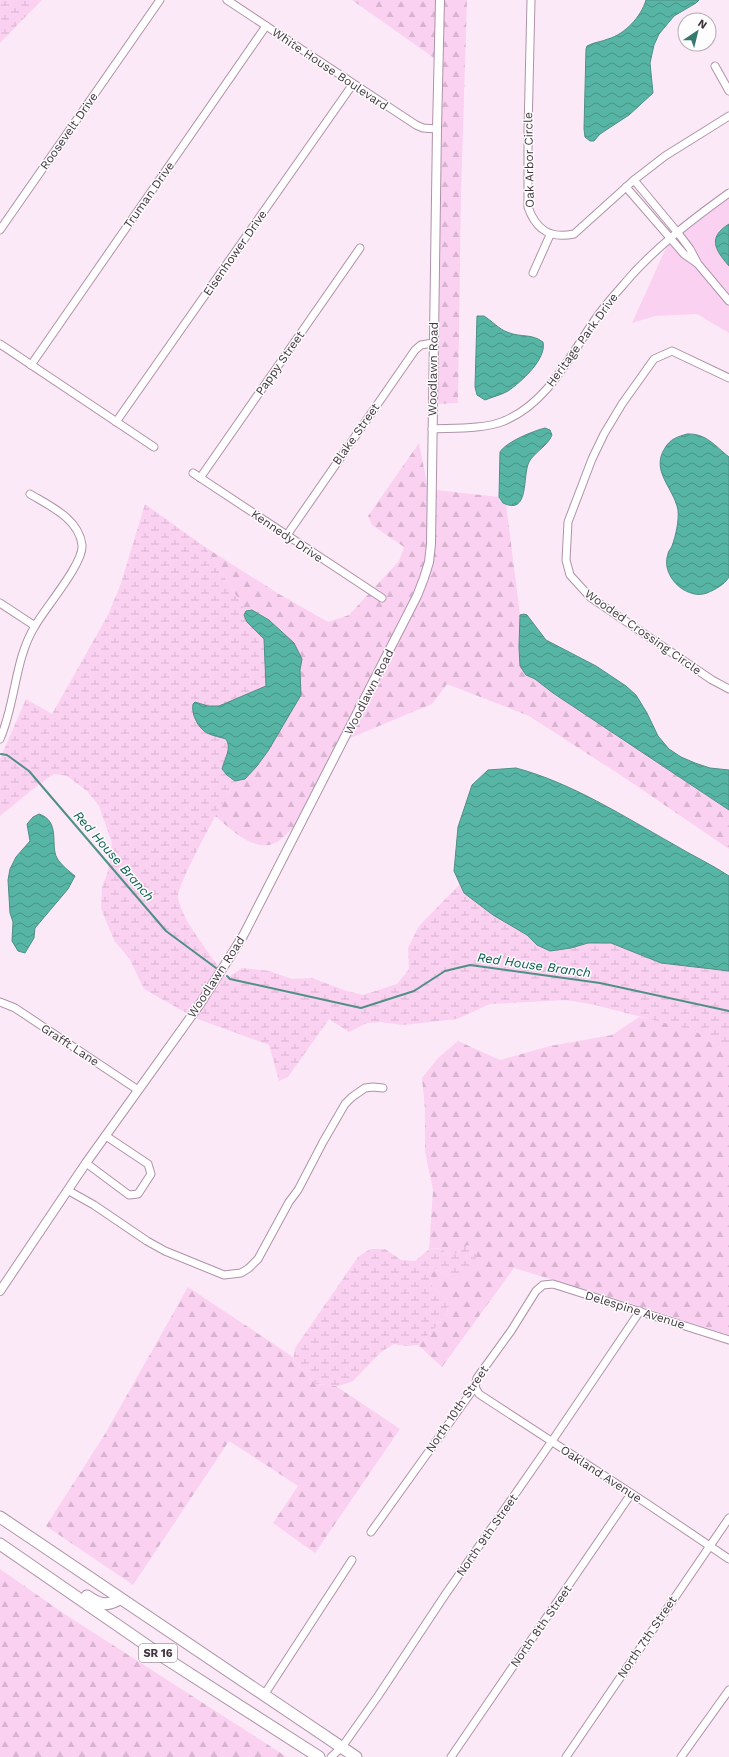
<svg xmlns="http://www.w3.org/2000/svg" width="729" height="1757" font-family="'Work Sans',sans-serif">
	<defs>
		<pattern id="forest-firs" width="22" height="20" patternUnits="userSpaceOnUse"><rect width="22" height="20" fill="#fbd1f2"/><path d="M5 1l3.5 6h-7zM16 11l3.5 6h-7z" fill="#d8b4d1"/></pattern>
		<pattern id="wetland-marsh" width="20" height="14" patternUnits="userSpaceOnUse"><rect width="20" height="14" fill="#fbd1f2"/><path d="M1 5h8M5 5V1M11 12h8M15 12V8" fill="none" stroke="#d8b4d1"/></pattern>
		<pattern id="water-waves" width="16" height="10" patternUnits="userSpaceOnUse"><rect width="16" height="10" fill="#56b5a5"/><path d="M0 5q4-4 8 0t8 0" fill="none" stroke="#499488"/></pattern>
	</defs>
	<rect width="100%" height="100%" fill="#fce9f7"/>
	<g fill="url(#forest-firs)">
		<polygon points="352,0 437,0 434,58"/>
		<polygon points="444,0 467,0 461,194 458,403 437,404"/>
		<path d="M419 443 428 489 427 545 425 561 421 577 298 822C290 830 281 843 269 845 248 848 229 827 215 816L235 781 245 778 268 751 301 683 300 670 302 659C290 642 270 610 246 611L205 547 279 594 328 622 349 615 399 561 404 547 372 525 368 516Z"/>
		<path d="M436 490 499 497 500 501 506 504 520 615 519 647 520 666 526 675 535 679 553 693 729 810V849L625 778 529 716 447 684 432 704 350 738 428 580C436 550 435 521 436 490Z"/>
		<polygon points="639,1017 671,1023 696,1031 729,1054 729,1335 639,1306 514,1268 442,1367 418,1345 448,1314 447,1300 432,1286 429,1268 432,1267 454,1280 460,1251 452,1255 438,1248 429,1249 433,1190 425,1152 425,1109 422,1078 438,1058 458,1041 500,1060 550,1046 612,1035"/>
		<polygon points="188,1287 293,1357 293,1360 316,1384 336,1386 400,1429 315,1553 273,1523 298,1486 229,1441 133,1585 46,1526 105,1434"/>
		<polygon points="0,1569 63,1613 287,1757 0,1757"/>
	</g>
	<g fill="url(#wetland-marsh)">
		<polygon points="0,0 42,0 0,43"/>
		<path d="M145 504 205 547 246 611 244 615C248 626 259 629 264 639 267 646 266 677 266 686L219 706H208L196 702 193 704 192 708 218 736 226 739 229 744V752L224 760 227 775 235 781C226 797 176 885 178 898 184 923 205 946 219 968L188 1014 144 989 129 958 115 942 101 909 102 887 108 871 112 843 99 806 87 791 67 776 54 774 38 785 0 816V759L26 699 52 714 108 615 120 586Z"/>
		<polygon points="460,884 464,893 527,935 537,945 571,948 588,943 611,943 633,951 705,969 729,971 729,1054 696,1031 595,1005 566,1000 490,1004 457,1019 403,1025 381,1022 367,1023 349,1032 329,1019 288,1077 279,1081 269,1045 195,1018 224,975 227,978 242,968 270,971 292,979 312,978 347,991 363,995 397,984 409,969 408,948 419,926"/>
		<path d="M467 1245 474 1246 478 1250 475 1260 460 1280H454L432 1267 429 1268 432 1286 447 1300 448 1314 418 1345 406 1346 394 1344 381 1352 353 1381 339 1386 316 1384 293 1360 295 1348 358 1257 370 1249H385L401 1260 415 1261C432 1247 431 1244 452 1255L460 1251Z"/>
	</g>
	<polygon fill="#fbd1f2" points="729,195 729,224 719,231 719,252 729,266 729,333 697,314 655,316 632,323 671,237"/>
	<g fill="url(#water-waves)" stroke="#508f86">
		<path d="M646 0H699L696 3 674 16 659 34 654 45 650 63 653 93 629 115 600 134 594 141H590L585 137 584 129 586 49 587 46C594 42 601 42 608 39 625 34 641 17 646 0Z"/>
		<path d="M729 224V266C714 249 708 237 729 224Z"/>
		<path d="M477 316H484C492 321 499 329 507 332 521 338 531 333 543 342 547 359 521 382 508 391 501 395 492 397 485 400L477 395 475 387Z"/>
		<path d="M545 428 550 430 552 435 550 439C544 448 534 453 529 462 522 476 530 516 503 503L499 497 500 452C506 442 533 431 545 428Z"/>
		<path d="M687 434C706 433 715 446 729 457V577C724 585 716 589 707 593 698 596 692 594 684 590 672 583 663 568 668 554 668 551 671 549 672 546 676 535 679 521 678 510 674 488 650 471 665 448 670 439 677 437 687 434Z"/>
		<path d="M252 610 269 620 294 643 302 659 300 670 301 695 268 751 257 766 245 779 235 781 227 775 222 769C225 757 232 749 226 739 220 737 213 736 207 733 198 728 191 714 193 704L195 702 208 706H219L266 686 264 639 247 622 244 615 246 611Z"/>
		<polygon points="524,614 527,615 546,640 596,666 626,686 636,695 647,713 658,736 669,749 681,757 695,763 710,768 729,770 729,810 553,693 535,679 526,675 520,666 519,647 520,615"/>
		<path d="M516 768C572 783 623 816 673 844 691 855 711 864 729 876V971L661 963 611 943H588L571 948 550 951 537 945 527 935 493 915 464 893 454 871 458 827 472 785 488 770Z"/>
		<path d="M39 814C61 821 50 846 57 858 61 865 69 871 75 876L68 889 35 928 34 938 25 953 18 951 12 941 13 922 10 913 8 880 10 869 16 857 30 841 27 824 33 817Z"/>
	</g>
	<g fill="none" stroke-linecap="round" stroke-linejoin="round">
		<g stroke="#508f86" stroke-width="2">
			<polyline points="1,754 7,755 29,771 166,931 216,968"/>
			<polyline points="227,976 230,979 361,1008 414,991 445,971 470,965 600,983 729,1011"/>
		</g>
		<defs>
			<g id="minor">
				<polyline points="227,0 416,125 423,128 437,129"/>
				<path d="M531 0 528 131V207C536 230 550 239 574 234L634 180 665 156 729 116"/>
				<polyline points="715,66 729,91"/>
				<polyline points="634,180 678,233 690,249 698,264 729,301"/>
				<polyline points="626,187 684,254 697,263"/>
				<polyline points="0,230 160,0"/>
				<polyline points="533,273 550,235"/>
				<polyline points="0,344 154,447"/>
				<polyline points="31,365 266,26"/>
				<polyline points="729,378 672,351 654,359 622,404 604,434 592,459 568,522 566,560 570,575 590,597 712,680 729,689"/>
				<polyline points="116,422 353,84"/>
				<path d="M432 429C453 428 486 429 504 421 550 402 572 351 599 314 607 303 616 293 624 284 653 249 693 219 729 193"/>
				<polyline points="193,473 382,598"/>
				<polyline points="200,478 360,248"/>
				<polyline points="287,535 415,350 421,345 433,343"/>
				<polyline points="0,603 35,626"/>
				<path d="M0 739C16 703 14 660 35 626 45 608 84 563 82 545 79 519 50 506 30 494"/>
				<polyline points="0,1002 15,1008 138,1090"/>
				<polyline points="86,1163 129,1195 138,1194 151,1174 148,1164 106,1136"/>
				<polyline points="69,1191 94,1205 147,1241 165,1251 224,1275 241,1273 249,1268 258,1259 289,1202 298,1190 323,1142 345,1104 352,1097 365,1088 373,1087 383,1088"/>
				<polyline points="475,1387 479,1394 646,1503 729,1559"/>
				<polyline points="371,1532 475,1387 477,1378 511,1331 536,1291 543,1285 553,1284 729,1340"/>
				<polyline points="264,1695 352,1560"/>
				<polyline points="331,1757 342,1747 378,1696 445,1595 552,1441 640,1311"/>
				<polyline points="451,1757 631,1494"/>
				<polyline points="566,1757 729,1518"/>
				<polyline points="681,1757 729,1690"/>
			</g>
			<polyline id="tertiary" points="0,1291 86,1163 200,1004 243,936 417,596 424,578 429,562 431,544 437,129 440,0"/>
			<g id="trunk">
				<polyline points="0,1517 356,1757"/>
				<polyline points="0,1544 165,1658 319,1757"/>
				<path d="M87 1596C98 1604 107 1607 119 1599"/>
			</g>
		</defs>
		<use href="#minor" stroke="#af92a9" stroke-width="9"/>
		<use href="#tertiary" stroke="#af92a9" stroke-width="10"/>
		<use href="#trunk" stroke="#af92a9" stroke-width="13"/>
		<use href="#minor" stroke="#fff" stroke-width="7"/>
		<use href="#tertiary" stroke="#fff" stroke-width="8"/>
		<use href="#trunk" stroke="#fff" stroke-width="11"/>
	</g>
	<g text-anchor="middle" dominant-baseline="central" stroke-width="3" stroke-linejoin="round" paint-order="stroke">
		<rect fill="#fdfdfd" stroke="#7a7278" stroke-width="1" x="139" y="1644" width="38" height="18" rx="3"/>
		<g font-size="11" font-weight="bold" fill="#42363f">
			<text x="158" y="1653">SR 16</text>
		</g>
		<g font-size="12" fill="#42363f" stroke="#fdfdfd">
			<text transform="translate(330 69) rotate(34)">White House Boulevard</text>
			<text transform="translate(69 131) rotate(-55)">Roosevelt Drive</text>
			<text transform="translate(529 160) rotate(-91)">Oak Arbor Circle</text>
			<text transform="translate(149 195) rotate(-55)">Truman Drive</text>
			<text transform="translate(235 253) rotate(-55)">Eisenhower Drive</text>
			<text transform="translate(582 340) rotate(-54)">Heritage Park Drive</text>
			<text transform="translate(280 363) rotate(-55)">Pappy Street</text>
			<text transform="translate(433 369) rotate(-89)">Woodlawn Road</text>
			<text transform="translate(356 434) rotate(-55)">Blake Street</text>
			<text transform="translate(287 536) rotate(34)">Kennedy Drive</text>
			<text transform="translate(643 632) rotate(35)">Wooded Crossing Circle</text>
			<text transform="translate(369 692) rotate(-63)">Woodlawn Road</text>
			<text transform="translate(216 977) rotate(-57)">Woodlawn Road</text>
			<text transform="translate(70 1045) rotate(33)">Grafft Lane</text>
			<text transform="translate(635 1310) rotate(17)">Delespine Avenue</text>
			<text transform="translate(457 1409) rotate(-56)">North 10th Street</text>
			<text transform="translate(601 1474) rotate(33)">Oakland Avenue</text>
			<text transform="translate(487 1535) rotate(-55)">North 9th Street</text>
			<text transform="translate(541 1626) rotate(-55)">North 8th Street</text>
			<text transform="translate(647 1637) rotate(-56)">North 7th Street</text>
		</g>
		<g font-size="13" font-style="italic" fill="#095c51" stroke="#fdfdfd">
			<text transform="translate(114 856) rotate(49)">Red House Branch</text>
			<text transform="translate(534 965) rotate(8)">Red House Branch</text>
		</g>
	</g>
	<g transform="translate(697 32) rotate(35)"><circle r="19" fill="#fdfdfd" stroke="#b2adb1"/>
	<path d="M0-3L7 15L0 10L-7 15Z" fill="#34796d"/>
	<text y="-6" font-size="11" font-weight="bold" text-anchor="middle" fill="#42363f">N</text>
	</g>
</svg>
